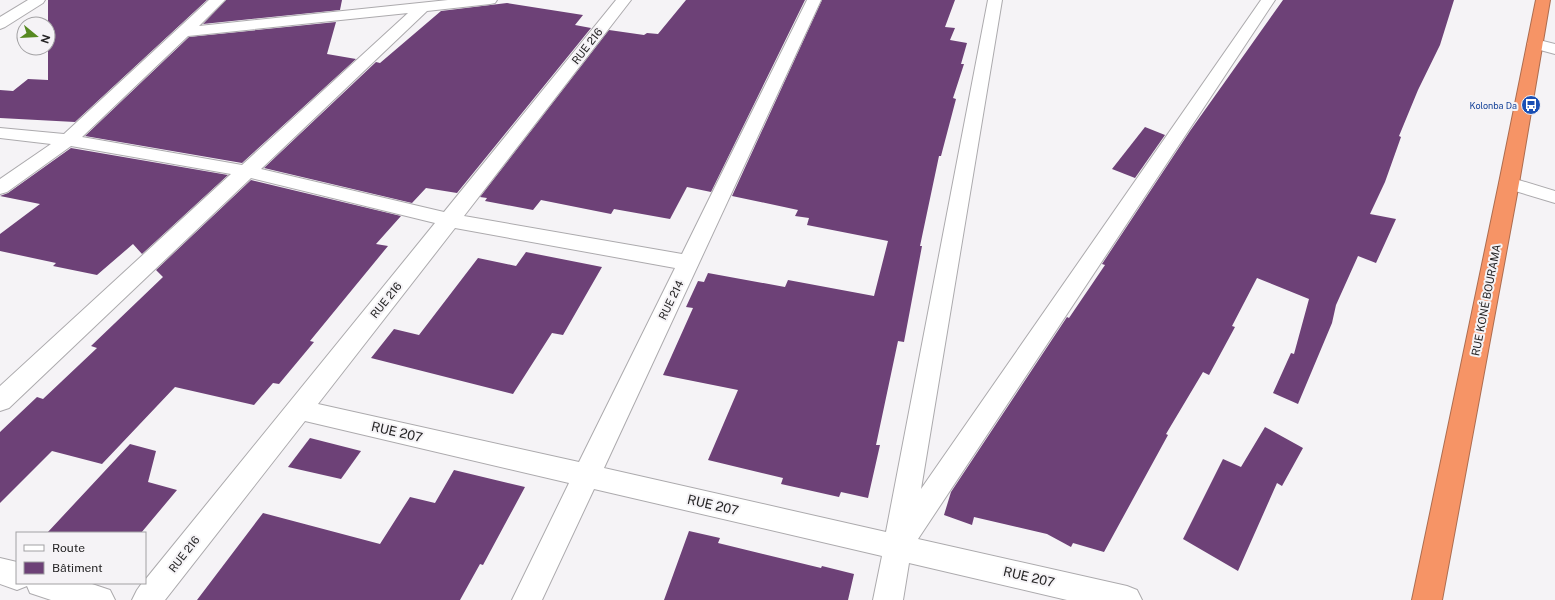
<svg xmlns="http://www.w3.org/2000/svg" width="1555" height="600" font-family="'Public Sans',sans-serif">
	<rect width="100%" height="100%" fill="#f5f3f6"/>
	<g fill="#6d4177">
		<polygon points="48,0 207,0 75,122 0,118 0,90 13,91 28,79 48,80"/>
		<polygon points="226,0 342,0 340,10 203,24"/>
		<polygon points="686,0 805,0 711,192 687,187 670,219 614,209 611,214 541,200 533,210 485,201 487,198 480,197 609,30 644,35 647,33 658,34"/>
		<polygon points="822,0 955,0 945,27 955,28 950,40 967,43 961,64 964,64 953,98 956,99 941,156 939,156 920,246 922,246 904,342 898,341 876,445 880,445 868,498 841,492 839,497 781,484 783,478 708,460 738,390 663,375 693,308 686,307 698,281 704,282 708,273 785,287 788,280 874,296 888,241 807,225 809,218 795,216 798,210 732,196"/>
		<polygon points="1283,0 1454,0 1440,45 1418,90 1399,136 1401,137 1385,182 1370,214 1396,219 1376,263 1358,256 1336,305 1332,323 1298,404 1273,393 1291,353 1294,354 1309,299 1257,278 1232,326 1235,327 1209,375 1203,372 1166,434 1168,435 1104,552 1073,543 1071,547 1047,534 974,517 972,525 944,515 951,492 1067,317 1069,318 1105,265 1102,264 1190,131"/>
		<polygon points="507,3 583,15 575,25 591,28 457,193 426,188 412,203 264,168 376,62 380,63 441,11"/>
		<polygon points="336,22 327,54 356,59 242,163 85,136 189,37"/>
		<polygon points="1145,127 1165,135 1135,178 1112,169"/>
		<polygon points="71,148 228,175 142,254 133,244 97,275 53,266 56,263 0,251 0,234 40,204 0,196 8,193"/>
		<polygon points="251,180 401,216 376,244 388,246 310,341 314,342 279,384 273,383 254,405 175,387 102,464 52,451 0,503 0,432 37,397 43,399 97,348 91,346 163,277 156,270"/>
		<polygon points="526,252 602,267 563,335 552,333 513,394 371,358 394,329 419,335 478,258 516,266"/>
		<polygon points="1265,427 1303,448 1282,486 1277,483 1238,571 1183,539 1223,459 1241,467"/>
		<polygon points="310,438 361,451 341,479 288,467"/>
		<polygon points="130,444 156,451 148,482 177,490 141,533 47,533"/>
		<polygon points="454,470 525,487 483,565 480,564 460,600 197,600 263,513 380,544 410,497 435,503"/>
		<polygon points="689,531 720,538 718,543 821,568 822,566 854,574 848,600 664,600"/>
	</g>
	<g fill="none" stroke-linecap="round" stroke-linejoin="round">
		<defs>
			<g id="street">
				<polygon points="28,0 45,0 43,3 5,27 0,29 0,17"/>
				<path d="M209 0H225L199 26 448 0H497L495 3 490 4 427 11 261 169 444 212 616 0H631L464 216 682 254 807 0H821L604 468 886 532 988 0H1002L921 489 1261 0H1275L918 539 1127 586 1137 590 1142 600H1067L909 563 903 600H873L882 556 594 489 542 600H512L569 483 305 421 165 600H132L137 590 142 583H145V580L435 223 251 178 9 408 0 411V386L231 174 71 146 7 192 0 194V179L51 144 0 138V128L64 134ZM408 13 242 165 82 137 188 36ZM455 228 675 268 579 462 318 404Z"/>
				<polygon points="1535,39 1555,44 1555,54 1529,47 1527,44 1529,41"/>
				<polygon points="1509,177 1555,191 1555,203 1502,187 1499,183 1502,179"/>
				<polygon points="0,558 17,562 17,583 89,583 110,590 115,600 51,600 30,593 27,586 17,590 0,584"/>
			</g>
			<polygon id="highway" points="1536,0 1550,0 1519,183 1442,600 1412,600 1499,183"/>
		</defs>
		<use href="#street" stroke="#acaaad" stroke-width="2"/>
		<use href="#highway" stroke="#ad6d50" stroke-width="2"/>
		<use href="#street" fill="#fff" fill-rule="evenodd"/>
		<use href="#highway" fill="#f69466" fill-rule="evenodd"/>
	</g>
	<defs>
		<symbol id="bus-disc" viewBox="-11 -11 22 22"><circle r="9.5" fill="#1a4fb4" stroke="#f5f3f6"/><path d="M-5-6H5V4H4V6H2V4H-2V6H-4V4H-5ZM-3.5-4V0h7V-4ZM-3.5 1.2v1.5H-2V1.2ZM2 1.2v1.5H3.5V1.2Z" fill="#fff"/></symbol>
	</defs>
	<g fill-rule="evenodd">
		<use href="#bus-disc" x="1520" y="94" width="22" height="22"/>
	</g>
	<g text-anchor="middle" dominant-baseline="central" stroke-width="4" stroke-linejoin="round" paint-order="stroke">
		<g font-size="9" fill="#164399" stroke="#f5f3f6" text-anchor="end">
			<text x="1517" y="105">Kolonba Da</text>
		</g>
		<g font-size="11" fill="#262526" stroke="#f5f3f6">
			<text transform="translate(587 46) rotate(-52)">RUE 216</text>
			<text transform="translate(386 300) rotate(-51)">RUE 216</text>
			<text transform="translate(671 300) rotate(-64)">RUE 214</text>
			<text transform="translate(1486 300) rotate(-79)">RUE KONÉ BOURAMA</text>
			<text transform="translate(184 554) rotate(-52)">RUE 216</text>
		</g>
		<g font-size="13" fill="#262526" stroke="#f5f3f6">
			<text transform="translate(397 432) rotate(13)">RUE 207</text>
			<text transform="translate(713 505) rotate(13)">RUE 207</text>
			<text transform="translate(1029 577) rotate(13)">RUE 207</text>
		</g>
	</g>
	<rect x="16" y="532" width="130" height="52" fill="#f5f3f6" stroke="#a2a1a3"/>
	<rect x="24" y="545" width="20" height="6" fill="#ffffff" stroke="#a2a1a3"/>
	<text x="52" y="552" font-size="12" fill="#262526">Route</text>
	<rect x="24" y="562" width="20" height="12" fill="#6d4177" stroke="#a2a1a3"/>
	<text x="52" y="572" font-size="12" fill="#262526">Bâtiment</text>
	<g transform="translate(36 36) rotate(108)"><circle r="19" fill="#f5f3f6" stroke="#a2a1a3"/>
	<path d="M0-3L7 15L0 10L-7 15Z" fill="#568920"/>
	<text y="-6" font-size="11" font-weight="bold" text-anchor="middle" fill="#262526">N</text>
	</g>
</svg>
